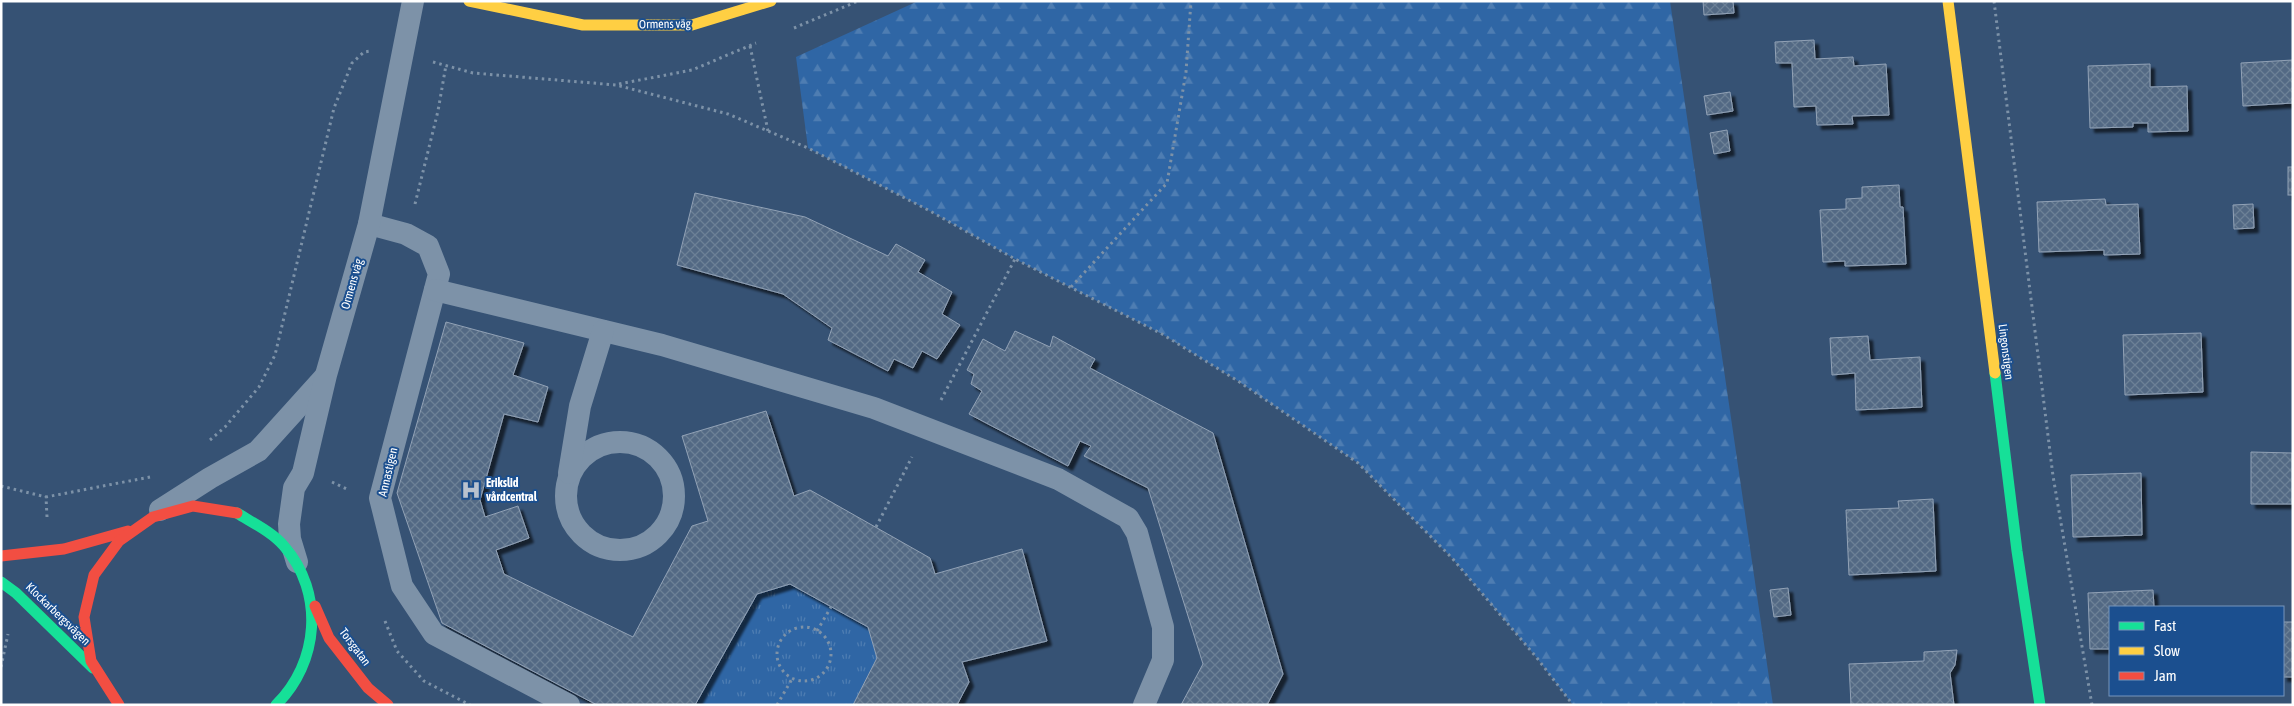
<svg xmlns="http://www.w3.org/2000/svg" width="2294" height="706" font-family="'Asap Condensed',sans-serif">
	<defs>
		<pattern id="forest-firs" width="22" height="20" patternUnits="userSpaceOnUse" patternTransform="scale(1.25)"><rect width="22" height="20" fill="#2f66a5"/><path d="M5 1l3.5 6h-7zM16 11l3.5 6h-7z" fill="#4e7db2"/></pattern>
		<pattern id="park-tufts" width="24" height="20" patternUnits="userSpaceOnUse" patternTransform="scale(1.25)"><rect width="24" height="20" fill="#2f66a5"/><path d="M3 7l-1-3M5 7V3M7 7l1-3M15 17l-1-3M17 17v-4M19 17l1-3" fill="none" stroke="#4e7db2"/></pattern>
		<pattern id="building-cross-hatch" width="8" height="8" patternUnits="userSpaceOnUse" patternTransform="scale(1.25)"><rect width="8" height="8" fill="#526984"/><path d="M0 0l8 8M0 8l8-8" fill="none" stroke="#6c8096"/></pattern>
		<filter id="shadow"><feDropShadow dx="4.5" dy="4.5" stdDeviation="1" flood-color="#0009"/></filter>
	</defs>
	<rect width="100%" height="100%" fill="#365274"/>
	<polygon fill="url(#forest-firs)" points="918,1 1670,1 1773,705 1573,705 1537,658 1452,558 1358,463 1238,381 1162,334 1015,259 930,211 808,148 796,57"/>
	<polygon fill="url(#park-tufts)" points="790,584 868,627 877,658 853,705 695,705 757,594"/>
	<g fill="url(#building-cross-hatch)" stroke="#92a2b6" filter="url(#shadow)">
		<polygon points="1703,1 1733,1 1734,13 1704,15"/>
		<polygon points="1814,40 1815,59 1853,57 1854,66 1886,64 1889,115 1852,116 1853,124 1817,125 1816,106 1794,107 1792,63 1776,63 1775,42"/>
		<polygon points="2293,60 2293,103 2243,106 2241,63"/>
		<polygon points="2150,64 2150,87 2187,86 2188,131 2148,132 2148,123 2133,123 2133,127 2090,128 2088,66"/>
		<polygon points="1730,92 1733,111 1707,115 1704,96"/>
		<polygon points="1727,130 1730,151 1714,154 1710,133"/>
		<rect x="2288" y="167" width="5" height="28"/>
		<polygon points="1899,185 1900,207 1903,207 1906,264 1845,266 1845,261 1823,262 1820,210 1846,209 1846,199 1862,198 1862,187"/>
		<polygon points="695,193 805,217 888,256 896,244 925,260 918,272 952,292 942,314 960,325 937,359 922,351 913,368 894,359 888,371 828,340 832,328 783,294 677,265"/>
		<polygon points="2105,199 2106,205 2138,204 2140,254 2104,255 2104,250 2039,252 2037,202"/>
		<polygon points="2253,204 2254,228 2234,229 2233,205"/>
		<polygon points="446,322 524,343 513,375 548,387 538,422 504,414 480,500 485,517 518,506 529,538 496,550 504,574 633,637 692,526 708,521 682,436 766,411 794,496 810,490 930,558 935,574 1022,549 1047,641 962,662 969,682 957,705 853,705 877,658 868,627 790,584 757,594 695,705 597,705 442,623 397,493"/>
		<polygon points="1015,331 1050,347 1053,336 1095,359 1090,368 1213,433 1283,674 1267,705 1181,705 1203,664 1148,488 1084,456 1091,446 1080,441 1068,466 969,414 982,391 971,384 974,374 967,370 983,339 1005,351"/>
		<polygon points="2201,333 2203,392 2125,395 2123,335"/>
		<polygon points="1868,336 1870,360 1920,357 1922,407 1856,410 1855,373 1832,375 1830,338"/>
		<polygon points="2251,452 2292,453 2292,504 2251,504"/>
		<polygon points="2141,473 2142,535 2073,537 2071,475"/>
		<polygon points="1933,499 1936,571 1849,575 1846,510 1899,508 1898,501"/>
		<polygon points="1788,588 1791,615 1774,617 1770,590"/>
		<polygon points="2153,590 2154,607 2110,607 2110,649 2090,649 2088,593"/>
		<rect x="2283" y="622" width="10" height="55"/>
		<polygon points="1957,650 1955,665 1950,673 1954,705 1851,705 1849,664 1924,661 1924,652"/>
	</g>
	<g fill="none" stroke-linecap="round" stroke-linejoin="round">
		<g stroke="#7d92a8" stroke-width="3" stroke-dasharray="2.5 4" stroke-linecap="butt">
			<polyline points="1994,1 2053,476 2092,705"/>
			<polyline points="794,28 858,1"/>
			<polyline points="750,46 768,131"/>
			<polyline points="433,62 473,73 616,85 728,114 808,148 930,211 1015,259 1162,334 1238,381 1358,463 1452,558 1537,658 1573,705"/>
			<polyline points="619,84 692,70 756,43"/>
			<polyline points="415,204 438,111 446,65"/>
			<polyline points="1071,287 1167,183 1186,72 1191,1"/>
			<polyline points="941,400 1015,259"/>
			<polyline points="210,440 225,427 259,387 275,355 334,108 352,63 364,52 371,51"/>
			<polyline points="332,482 349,490"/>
			<polyline points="1,486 46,497"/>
			<polyline points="47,517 46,497 150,477"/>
			<polyline points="876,527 912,457"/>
			<polyline points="385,621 397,651 424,681 470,705"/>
			<circle cx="804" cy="654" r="27"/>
			<polyline points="817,631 831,607"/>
			<polyline points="1,667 8,634"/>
			<polyline points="777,705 792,679"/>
		</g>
		<g stroke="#7d92a8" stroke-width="22">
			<polyline points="369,224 406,234 428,246 439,274 380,498 402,586 434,634 569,705"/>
			<polyline points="435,290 662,345 874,408 1058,479 1128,518 1137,533 1163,627 1163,660 1144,705"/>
			<circle cx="620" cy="496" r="54"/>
			<polyline points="569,473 580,406 603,331"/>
			<polyline points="160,510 210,478 258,451 324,378"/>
			<polyline points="297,562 290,539 289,524 294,488 303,473 326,375 369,224 413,1"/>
		</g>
		<g stroke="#16e098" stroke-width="11">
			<polyline points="1995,373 2017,551 2040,705"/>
			<path d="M237 513C253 523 272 532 284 546 325 593 319 663 276 705"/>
			<polyline points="1,582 16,593 93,668"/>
		</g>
		<g stroke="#ffcf43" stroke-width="11">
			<polyline points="469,1 583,25 692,25 771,1"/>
			<polyline points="1948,1 1995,373"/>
		</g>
		<g stroke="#f24e42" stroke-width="11">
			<polyline points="1,556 64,549 128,531"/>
			<polyline points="315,606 329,638 368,688 388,705"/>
			<polyline points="119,705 91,661 84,617 94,575 119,541 153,517 193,506 237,513"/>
		</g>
	</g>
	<defs>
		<symbol id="hospital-bare" viewBox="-9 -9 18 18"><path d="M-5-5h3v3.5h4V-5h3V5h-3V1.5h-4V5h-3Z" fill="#b9c2ce" stroke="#1b4f8f" stroke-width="2.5" paint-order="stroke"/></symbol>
	</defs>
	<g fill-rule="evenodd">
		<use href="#hospital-bare" x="457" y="476" width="28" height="28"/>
	</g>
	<g text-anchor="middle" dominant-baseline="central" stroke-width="4" stroke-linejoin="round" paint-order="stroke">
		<g font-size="12" fill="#fff" stroke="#1b4f8f">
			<text transform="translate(665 24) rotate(-1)">Ormens väg</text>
			<text transform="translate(352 284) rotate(-74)">Ormens väg</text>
			<text transform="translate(2006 352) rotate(83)">Lingonstigen</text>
			<text transform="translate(388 472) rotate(-77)">Annastigen</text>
			<text transform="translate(58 614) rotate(44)">Klockarbergsvägen</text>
			<text transform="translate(355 647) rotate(53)">Torsgatan</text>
		</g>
		<g font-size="12" font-weight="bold" fill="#fff" stroke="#1b4f8f" text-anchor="start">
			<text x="486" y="483">Erikslid<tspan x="486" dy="14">vårdcentral</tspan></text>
		</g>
	</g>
	<rect width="2294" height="706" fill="none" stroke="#ffffff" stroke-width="5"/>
	<rect x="2109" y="606" width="175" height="90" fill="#1b4f8f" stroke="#7695bc"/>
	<rect x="2119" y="622" width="25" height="8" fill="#16e098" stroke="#7695bc"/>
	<text x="2154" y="631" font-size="15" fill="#ffffff">Fast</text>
	<rect x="2119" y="647" width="25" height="8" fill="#ffcf43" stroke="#7695bc"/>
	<text x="2154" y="656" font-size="15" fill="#ffffff">Slow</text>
	<rect x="2119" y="672" width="25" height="8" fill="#f24e42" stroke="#7695bc"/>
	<text x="2154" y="681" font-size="15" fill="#ffffff">Jam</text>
</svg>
